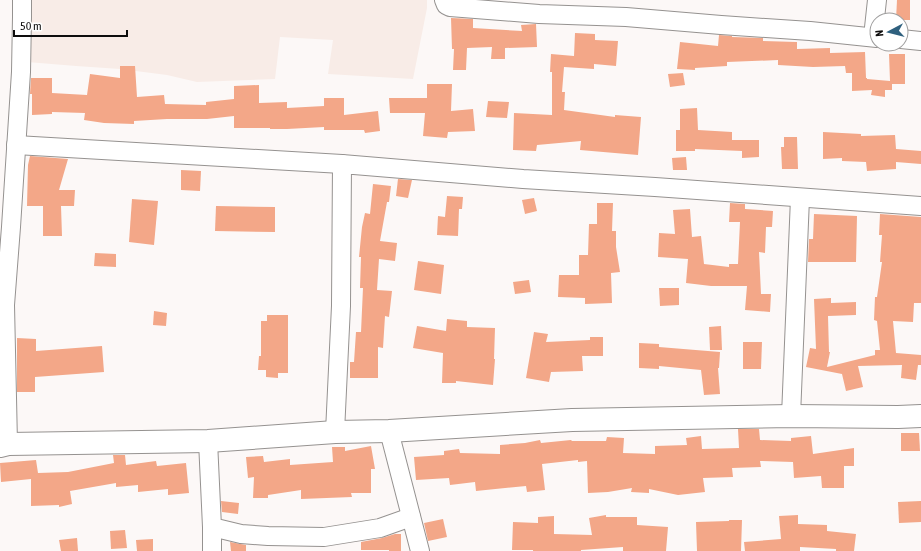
<svg xmlns="http://www.w3.org/2000/svg" width="921" height="551" font-family="'Asap Condensed',sans-serif">
	<rect width="100%" height="100%" fill="#fcf8f7"/>
	<polygon fill="#f8ece7" points="30,0 427,0 427,8 413,79 328,74 333,40 280,37 275,79 197,82 167,75 120,69 76,66 27,62"/>
	<g fill="#f3a788">
		<polygon points="897,0 910,0 910,20 896,20"/>
		<polygon points="451,18 473,19 473,28 522,31 521,25 536,24 537,47 505,48 505,59 491,59 492,47 467,48 466,70 453,70 454,49 452,49"/>
		<polygon points="575,33 595,34 595,40 618,41 616,66 594,64 594,69 564,67 562,92 565,92 564,110 615,117 615,115 641,117 638,155 580,150 581,141 537,145 536,151 513,150 514,113 552,115 552,72 550,72 551,54 574,56"/>
		<polygon points="719,35 732,36 732,37 763,38 763,41 797,42 797,49 830,48 830,53 865,52 866,78 867,78 867,79 890,81 889,54 905,54 905,84 892,84 892,90 885,90 885,97 871,95 872,90 852,91 852,73 846,73 845,66 813,67 778,65 778,60 727,62 727,66 695,68 695,70 677,69 680,42 718,46"/>
		<polygon points="120,66 135,66 137,97 164,95 165,104 206,105 206,102 234,99 234,86 259,85 259,103 287,102 287,108 324,106 324,98 344,98 344,115 378,111 380,131 365,133 364,130 324,130 324,127 287,129 270,129 270,128 234,128 234,116 207,119 167,119 134,121 134,124 104,123 84,120 85,113 52,112 52,114 32,115 32,94 30,94 31,78 52,78 52,93 87,95 90,74 120,78"/>
		<polygon points="683,73 685,85 670,87 668,74"/>
		<polygon points="427,84 452,84 451,111 473,109 475,131 448,132 447,138 423,136 425,113 390,113 389,98 427,98"/>
		<polygon points="488,101 509,102 507,118 486,117"/>
		<polygon points="697,108 698,130 732,132 732,140 759,140 759,157 742,158 742,151 695,149 695,151 676,151 676,130 680,130 680,109"/>
		<polygon points="823,132 861,134 861,136 895,135 896,149 921,151 921,164 896,162 896,169 867,171 866,162 842,161 842,158 823,159"/>
		<polygon points="784,137 797,137 798,169 782,169 781,147 784,147"/>
		<polygon points="30,156 68,159 59,190 75,190 74,206 61,206 62,236 43,236 43,206 27,206 28,165"/>
		<polygon points="686,157 687,170 673,170 672,158"/>
		<polygon points="181,170 201,171 200,191 181,190"/>
		<polygon points="398,179 412,180 408,198 396,196"/>
		<polygon points="373,184 391,186 389,202 387,202 380,241 397,243 395,261 379,259 377,290 392,291 389,317 385,316 383,348 378,347 378,378 350,378 350,362 354,362 356,332 361,332 363,288 360,288 361,257 359,257 362,227 365,213 370,214"/>
		<polygon points="447,196 463,197 462,209 459,209 458,236 437,235 438,216 445,217"/>
		<polygon points="534,198 537,211 525,214 522,200"/>
		<polygon points="132,199 158,201 154,245 129,242"/>
		<polygon points="597,203 613,203 612,231 616,231 616,247 620,272 611,273 612,303 585,304 585,298 558,297 559,275 579,275 579,255 588,255 589,224 597,224"/>
		<polygon points="730,203 745,204 745,209 773,211 772,227 766,227 765,253 759,252 761,294 771,294 770,312 745,310 747,286 711,286 686,283 688,259 658,257 659,233 675,234 673,210 690,209 692,237 701,236 704,264 729,267 729,264 738,264 740,222 729,222"/>
		<polygon points="216,206 275,207 275,232 215,231"/>
		<polygon points="814,214 857,216 856,262 808,262 809,239 813,239"/>
		<polygon points="880,214 921,217 921,303 914,303 913,322 893,321 896,353 921,355 921,365 918,365 916,380 901,378 902,365 858,366 863,387 846,391 842,374 806,367 810,348 816,349 814,299 831,298 831,303 856,302 856,315 828,316 829,352 830,352 827,367 875,355 875,350 880,350 877,321 874,320 875,297 877,297 882,262 880,262 882,235 879,235"/>
		<polygon points="95,253 116,254 116,267 94,266"/>
		<polygon points="418,261 444,265 441,294 414,290"/>
		<polygon points="529,280 531,292 515,294 513,282"/>
		<polygon points="659,288 679,288 679,305 660,306"/>
		<polygon points="154,311 167,313 166,326 153,325"/>
		<polygon points="267,315 288,315 288,373 278,373 278,378 266,377 266,370 258,370 259,356 261,356 261,321 267,321"/>
		<polygon points="447,319 467,321 467,327 495,328 494,359 495,359 493,385 456,381 456,383 442,383 443,353 413,348 417,326 446,331"/>
		<polygon points="721,326 722,350 710,350 709,327"/>
		<polygon points="534,332 548,334 546,342 590,340 590,337 603,337 603,356 582,356 583,371 551,372 549,382 526,378"/>
		<polygon points="17,338 36,339 36,351 102,346 104,372 35,377 35,392 17,392"/>
		<polygon points="743,342 762,342 761,369 743,369"/>
		<polygon points="639,343 659,344 659,347 720,352 719,368 718,368 720,394 704,395 701,370 659,366 659,369 639,368"/>
		<polygon points="738,429 759,429 760,440 791,441 791,438 811,436 813,454 854,448 854,466 844,466 844,488 822,488 821,476 794,478 793,462 760,461 761,467 732,468 733,477 703,478 705,492 678,495 649,489 649,493 631,492 632,488 608,492 588,493 587,461 578,462 578,460 542,464 545,490 527,492 526,486 476,491 475,482 450,485 449,478 416,480 414,457 444,455 444,451 459,449 460,453 500,454 500,445 525,443 540,440 541,443 571,440 572,441 606,441 607,437 624,438 623,453 655,454 655,446 687,445 686,438 701,436 702,449 739,448"/>
		<polygon points="901,433 919,433 920,451 901,451"/>
		<polygon points="371,446 375,469 371,469 371,493 351,493 352,497 301,499 301,490 268,495 268,498 253,498 254,477 248,478 246,457 263,456 264,462 290,459 290,465 333,462 332,447 345,447 345,451"/>
		<polygon points="113,455 125,455 126,465 156,461 157,466 186,463 189,493 168,495 168,489 138,492 138,485 116,487 116,483 70,491 72,504 59,507 59,505 31,506 31,479 1,482 0,463 36,460 38,473 68,472 114,463"/>
		<polygon points="221,501 239,503 238,514 222,512"/>
		<polygon points="921,501 921,522 899,523 898,502"/>
		<polygon points="606,515 606,517 637,517 637,525 668,527 666,551 623,551 623,547 581,550 581,551 533,551 533,550 512,550 513,522 538,523 538,517 554,516 554,534 592,535 589,518"/>
		<polygon points="798,515 798,524 827,525 827,531 856,534 854,551 836,551 836,549 800,547 800,551 745,551 744,542 781,539 779,516"/>
		<polygon points="443,519 447,537 428,541 424,523"/>
		<polygon points="729,520 742,520 741,551 697,551 696,522 729,521"/>
		<polygon points="125,530 127,548 111,549 110,531"/>
		<polygon points="395,534 401,534 401,551 389,551 389,550 361,550 361,542 382,538"/>
		<polygon points="77,538 78,551 61,551 59,540"/>
		<polygon points="153,539 153,551 137,551 136,540"/>
		<polygon points="230,542 246,545 246,551 231,551"/>
	</g>
	<g fill="none" stroke-linecap="round" stroke-linejoin="round">
		<defs>
			<g id="street">
				<polyline points="444,0 446,5 450,7 539,14 626,17 721,25 810,31 877,38"/>
				<polyline points="873,37 877,0"/>
				<polyline points="901,39 921,41"/>
				<polyline points="16,145 342,164"/>
				<polyline points="791,416 800,198"/>
				<polyline points="389,431 420,551"/>
				<polyline points="335,432 341,306 342,164 523,179 655,187 921,206"/>
				<polyline points="208,441 212,527 241,534 268,536 324,537 380,528 411,517"/>
				<polyline points="8,444 5,305 11,227 21,72 22,17 22,0"/>
				<polyline points="212,551 212,527"/>
			</g>
			<polyline id="secondary" points="0,446 8,444 208,441 335,432 389,431 572,420 791,416 898,417 921,416"/>
		</defs>
		<use href="#street" stroke="#959290" stroke-width="20"/>
		<use href="#secondary" stroke="#959290" stroke-width="24"/>
		<use href="#street" stroke="#fff" stroke-width="18"/>
		<use href="#secondary" stroke="#fff" stroke-width="22"/>
	</g>
	<g transform="translate(889 32) rotate(263)"><circle r="19" fill="#ffffff" stroke="#9f9e9e"/>
	<path d="M0-3L7 15L0 10L-7 15Z" fill="#2f607e"/>
	<text y="-6" font-size="11" font-weight="bold" text-anchor="middle" fill="#0e0d0d">N</text>
	</g>
	<path d="M14 30v6h113v-6" fill="none" stroke="#0e0d0d" stroke-width="2"/>
	<text x="20" y="30" font-size="12" fill="#0e0d0d" stroke="#ffffff" stroke-width="3" paint-order="stroke">50 m</text>
</svg>
